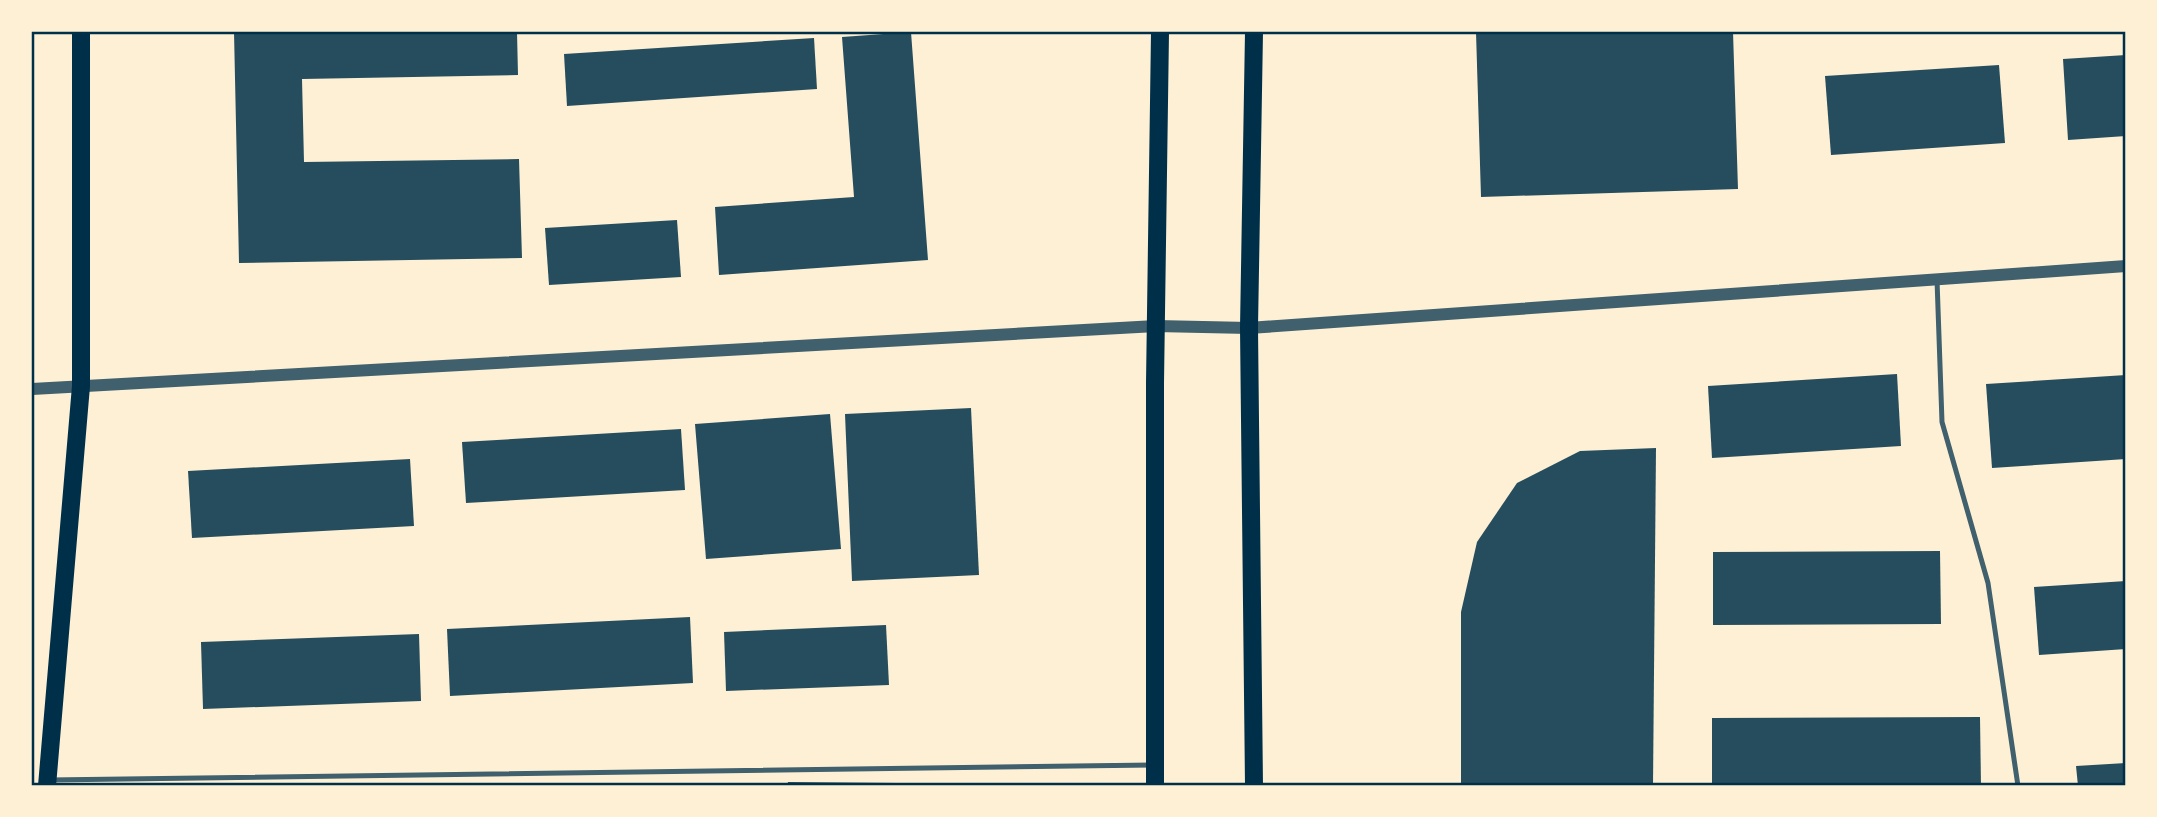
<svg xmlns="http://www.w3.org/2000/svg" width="2157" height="817" font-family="'Roboto Condensed',sans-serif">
	<rect width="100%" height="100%" fill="#fdf0d5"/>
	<g fill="#264d5e">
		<polygon points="234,32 517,32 518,75 302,79 304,162 519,159 522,258 239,263"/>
		<polygon points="911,32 928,260 719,275 715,207 854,197 842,37"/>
		<polygon points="1476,32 1733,32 1738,189 1481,197"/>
		<polygon points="814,38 817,89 567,106 564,54"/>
		<polygon points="2126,55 2126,136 2068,140 2063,59"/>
		<polygon points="1999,65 2005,143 1831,155 1825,76"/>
		<polygon points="677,220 681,277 549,285 545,228"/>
		<polygon points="1897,374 1901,446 1712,458 1708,386"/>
		<polygon points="2126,375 2126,459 1992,468 1986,384"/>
		<polygon points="971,408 979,575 852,581 845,414"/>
		<polygon points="830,414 841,549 706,559 695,424"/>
		<polygon points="681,429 685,490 466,503 462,442"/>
		<polygon points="1656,448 1653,786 1461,786 1461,612 1477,542 1517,483 1580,451"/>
		<polygon points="410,459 414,526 192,538 188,471"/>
		<polygon points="1940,551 1941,624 1713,625 1713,552"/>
		<polygon points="2126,581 2126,649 2039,655 2034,587"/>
		<polygon points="690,617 693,683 450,696 447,629"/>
		<polygon points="886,625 889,685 726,691 724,632"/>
		<polygon points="419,634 421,701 203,709 201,642"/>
		<polygon points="1980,717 1981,786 1712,786 1712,718"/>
		<polygon points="2126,763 2126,786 2078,786 2076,766"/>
		<polygon points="788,782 897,783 897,786 787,786"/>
	</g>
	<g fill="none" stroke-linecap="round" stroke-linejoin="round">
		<g stroke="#3f606c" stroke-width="5">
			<polyline points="1937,280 1942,422 1988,583 2018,786"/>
			<polyline points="49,780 1152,765"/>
		</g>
		<polyline stroke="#3f606c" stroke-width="12" points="32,389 1156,326 1249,328 2126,266"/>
		<g stroke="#003049" stroke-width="18">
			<polyline points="1254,32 1249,328 1254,786"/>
			<polyline points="47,786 81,386 81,32"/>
			<polyline points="1155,786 1155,383 1160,32"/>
		</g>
	</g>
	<rect width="2157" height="817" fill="none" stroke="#fdf0d5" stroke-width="66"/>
	<rect x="33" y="33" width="2091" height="751" fill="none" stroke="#003049" stroke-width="2.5"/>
</svg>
